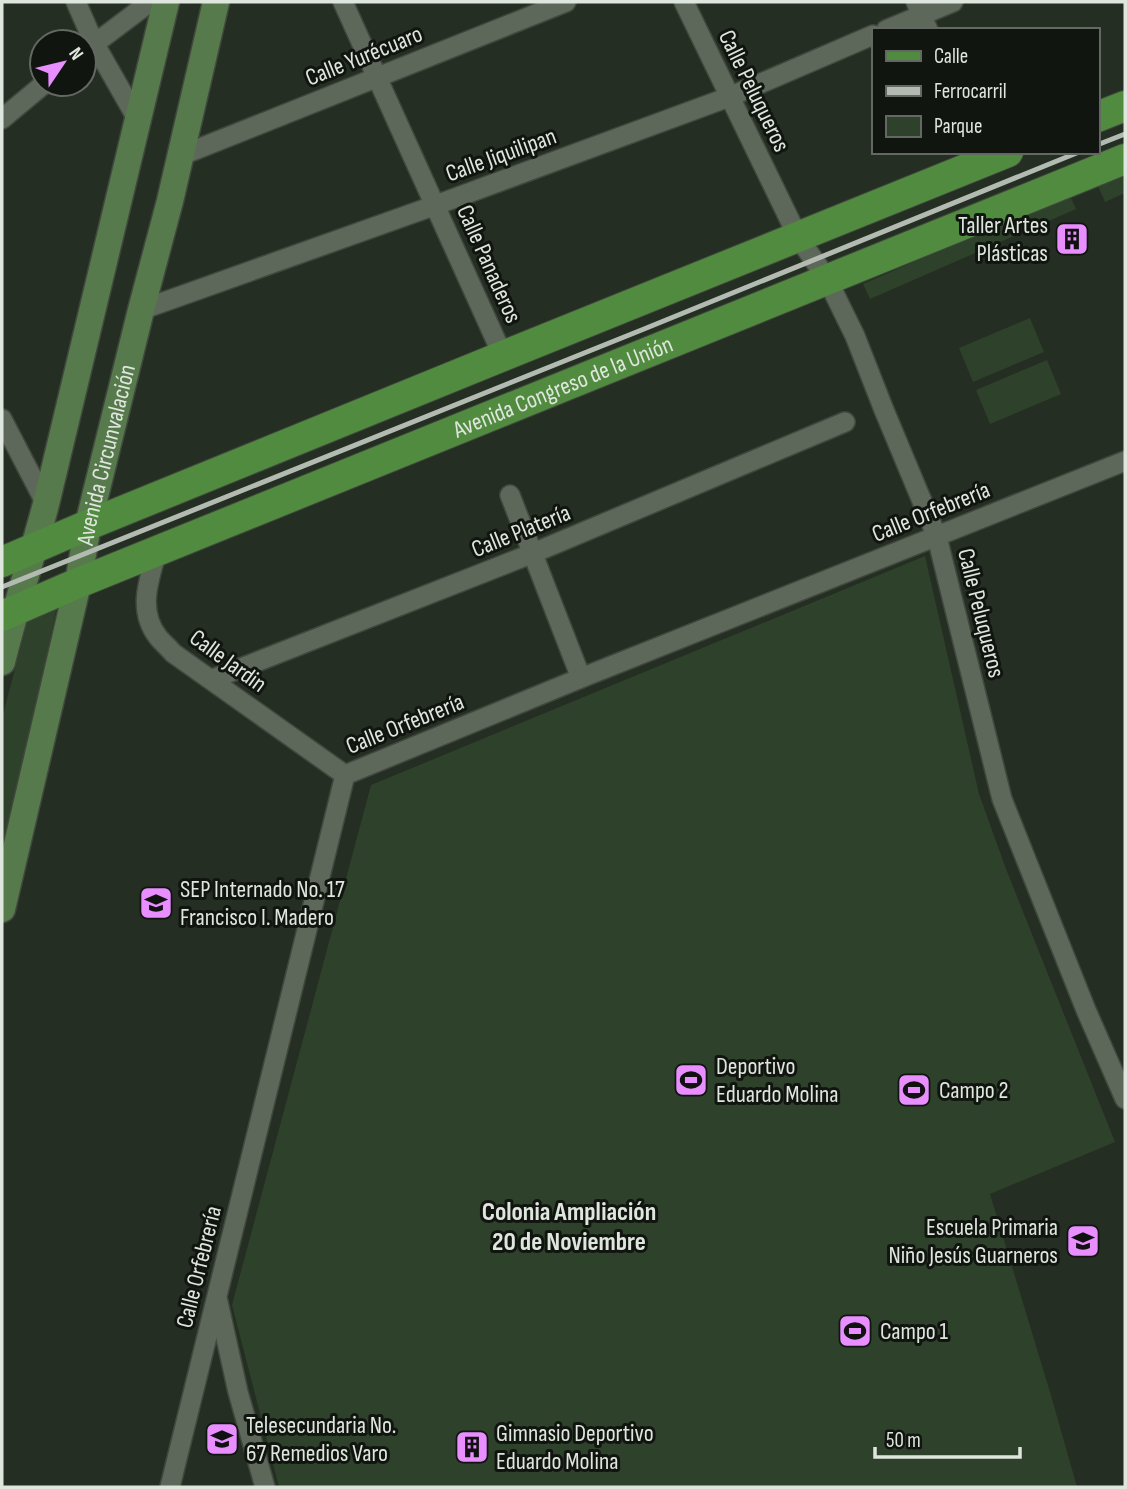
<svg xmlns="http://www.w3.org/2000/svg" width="1127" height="1489" font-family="'Sofia Sans Condensed',sans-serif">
	<rect width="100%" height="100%" fill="#252e22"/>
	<g fill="#2e412a">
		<polygon points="1125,174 1125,193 1105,202 1098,186"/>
		<polygon points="1069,194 1076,209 870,299 863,284"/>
		<polygon points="1030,318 1044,352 973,382 959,348"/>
		<polygon points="1047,360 1061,394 990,424 976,390"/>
		<polygon points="925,556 979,794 1006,869 1115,1142 990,1194 1050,1392 1077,1487 279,1487 232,1305 371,785"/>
		<polygon points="57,606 4,860 2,868 2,718 29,616"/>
	</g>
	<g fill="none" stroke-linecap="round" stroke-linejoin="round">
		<defs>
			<g id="street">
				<polyline points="76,2 94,43 139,122"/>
				<polyline points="343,2 503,356"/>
				<polyline points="684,2 798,237 827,279 855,336 884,410 937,537 1002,799 1086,1010 1125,1099"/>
				<polyline points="916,2 928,30"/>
				<polyline points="886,30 953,2"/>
				<polyline points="85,51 150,2"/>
				<polyline points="2,119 44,84"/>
				<polyline points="180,156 566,2"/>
				<polyline points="141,310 436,205 729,97 873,35"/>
				<polyline points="2,419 46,504"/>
				<polyline points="510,495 581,678"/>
				<path d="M157 551C149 580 137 610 158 637 162 642 168 647 173 653L345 775"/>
				<polyline points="213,679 531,554 845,422"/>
				<polyline points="345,775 581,678 1125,461"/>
				<polyline points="218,1302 238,1392 265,1487"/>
				<polyline points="170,1487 345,775"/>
			</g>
			<g id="secondary">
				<path d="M2 662C15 609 32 557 46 504L166 2"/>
				<path id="s1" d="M2 909 78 583 88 525 141 310 170 201 216 2"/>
			</g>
			<g id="primary">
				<polyline points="1097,117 1125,106"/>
				<polyline points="2,562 88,525 503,356 1008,152"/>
				<path id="s2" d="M2 616 78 583 1125 159"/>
			</g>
		</defs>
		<use href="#street" stroke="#40483e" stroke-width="22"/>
		<use href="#secondary" stroke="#40483e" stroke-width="29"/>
		<use href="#primary" stroke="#40483e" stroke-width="32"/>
		<use href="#street" stroke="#5d685a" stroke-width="19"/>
		<use href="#secondary" stroke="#577a4c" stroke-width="26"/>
		<use href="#primary" stroke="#518b3f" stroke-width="30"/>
		<g stroke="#b3bab2" stroke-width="5">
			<polyline points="1097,145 1125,134"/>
			<polyline points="2,587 644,329 1079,152"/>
		</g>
	</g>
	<defs>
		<symbol id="building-square" viewBox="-11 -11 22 22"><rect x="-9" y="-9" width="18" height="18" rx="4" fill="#e88eff" stroke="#111510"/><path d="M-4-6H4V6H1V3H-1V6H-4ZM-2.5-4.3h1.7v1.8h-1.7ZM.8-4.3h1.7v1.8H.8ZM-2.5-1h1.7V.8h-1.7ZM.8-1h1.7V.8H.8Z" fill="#111"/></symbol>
		<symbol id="school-square" viewBox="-11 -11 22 22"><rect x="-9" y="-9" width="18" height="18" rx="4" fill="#e88eff" stroke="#111510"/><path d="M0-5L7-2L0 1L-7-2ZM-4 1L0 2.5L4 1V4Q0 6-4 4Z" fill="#111"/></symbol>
		<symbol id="stadium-square" viewBox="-11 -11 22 22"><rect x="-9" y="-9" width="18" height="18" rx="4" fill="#e88eff" stroke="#111510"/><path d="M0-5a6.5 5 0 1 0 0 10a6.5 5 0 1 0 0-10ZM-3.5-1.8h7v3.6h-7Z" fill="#111"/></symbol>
	</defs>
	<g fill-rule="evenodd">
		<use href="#building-square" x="1053" y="220" width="38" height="38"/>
		<use href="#school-square" x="137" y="884" width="38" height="38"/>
		<use href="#stadium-square" x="672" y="1061" width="38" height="38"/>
		<use href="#stadium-square" x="895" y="1071" width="38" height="38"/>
		<use href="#school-square" x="1064" y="1222" width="38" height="38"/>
		<use href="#stadium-square" x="836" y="1312" width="38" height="38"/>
		<use href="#school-square" x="203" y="1420" width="38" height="38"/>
		<use href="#building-square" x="453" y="1428" width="38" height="38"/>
	</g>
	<g text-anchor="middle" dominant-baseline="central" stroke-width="6" stroke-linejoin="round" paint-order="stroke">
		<g font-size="24" fill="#dfe6de" stroke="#111510">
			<text transform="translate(364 56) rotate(-22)">Calle Yurécuaro</text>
			<text transform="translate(754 91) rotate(64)">Calle Peluqueros</text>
			<text transform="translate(501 155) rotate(-20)">Calle Jiquilipan</text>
			<text transform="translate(489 264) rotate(66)">Calle Panaderos</text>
			<text stroke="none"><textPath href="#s2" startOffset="606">Avenida Congreso de la Unión</textPath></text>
			<text stroke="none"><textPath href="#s1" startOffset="466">Avenida Circunvalación</textPath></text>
			<text transform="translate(931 512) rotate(-22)">Calle Orfebrería</text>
			<text transform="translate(521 531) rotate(-22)">Calle Platería</text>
			<text transform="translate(981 613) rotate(76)">Calle Peluqueros</text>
			<text transform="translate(228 661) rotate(36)">Calle Jardin</text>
			<text transform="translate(405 724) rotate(-22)">Calle Orfebrería</text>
			<text transform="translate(199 1267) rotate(-76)">Calle Orfebrería</text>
		</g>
		<g font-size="24" fill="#dfe6de" stroke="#111510" text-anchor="start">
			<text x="1048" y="225" text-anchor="end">Taller Artes<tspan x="1048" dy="28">Plásticas</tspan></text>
			<text x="180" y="889">SEP Internado No. 17<tspan x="180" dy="28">Francisco I. Madero</tspan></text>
			<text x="716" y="1066">Deportivo<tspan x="716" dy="28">Eduardo Molina</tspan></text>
			<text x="939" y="1090">Campo 2</text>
			<text x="1058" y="1227" text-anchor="end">Escuela Primaria<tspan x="1058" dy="28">Niño Jesús Guarneros</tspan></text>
			<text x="880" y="1331">Campo 1</text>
			<text x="246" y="1425">Telesecundaria No.<tspan x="246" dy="28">67 Remedios Varo</tspan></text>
			<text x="496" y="1433">Gimnasio Deportivo<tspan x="496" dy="28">Eduardo Molina</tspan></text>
		</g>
		<g font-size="26" font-weight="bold" fill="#dfe6de" stroke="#111510">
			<text x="569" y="1212">Colonia Ampliación<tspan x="569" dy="30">20 de Noviembre</tspan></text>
		</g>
	</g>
	<rect width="1127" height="1489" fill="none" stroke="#dfe6de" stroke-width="7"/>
	<rect x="872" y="28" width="228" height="126" fill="#111510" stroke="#636962" stroke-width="2"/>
	<rect x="886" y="51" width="35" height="10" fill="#518b3f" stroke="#636962" stroke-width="2"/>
	<text x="934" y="63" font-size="21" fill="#dfe6de">Calle</text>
	<rect x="886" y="86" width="35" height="10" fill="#b3bab2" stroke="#636962" stroke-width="2"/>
	<text x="934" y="98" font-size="21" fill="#dfe6de">Ferrocarril</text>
	<rect x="886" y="116" width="35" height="21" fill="#2e412a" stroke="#636962" stroke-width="2"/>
	<text x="934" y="133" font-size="21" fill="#dfe6de">Parque</text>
	<g transform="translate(63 63) rotate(55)"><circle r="33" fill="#111510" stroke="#636962" stroke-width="2"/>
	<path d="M0-5L12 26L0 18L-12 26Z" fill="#e88eff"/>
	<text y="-10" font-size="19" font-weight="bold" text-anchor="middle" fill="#dfe6de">N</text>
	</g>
	<path d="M875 1447v10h145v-10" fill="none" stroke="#dfe6de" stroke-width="3.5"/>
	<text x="886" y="1447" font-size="21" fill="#dfe6de" stroke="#111510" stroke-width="5" paint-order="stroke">50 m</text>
</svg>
